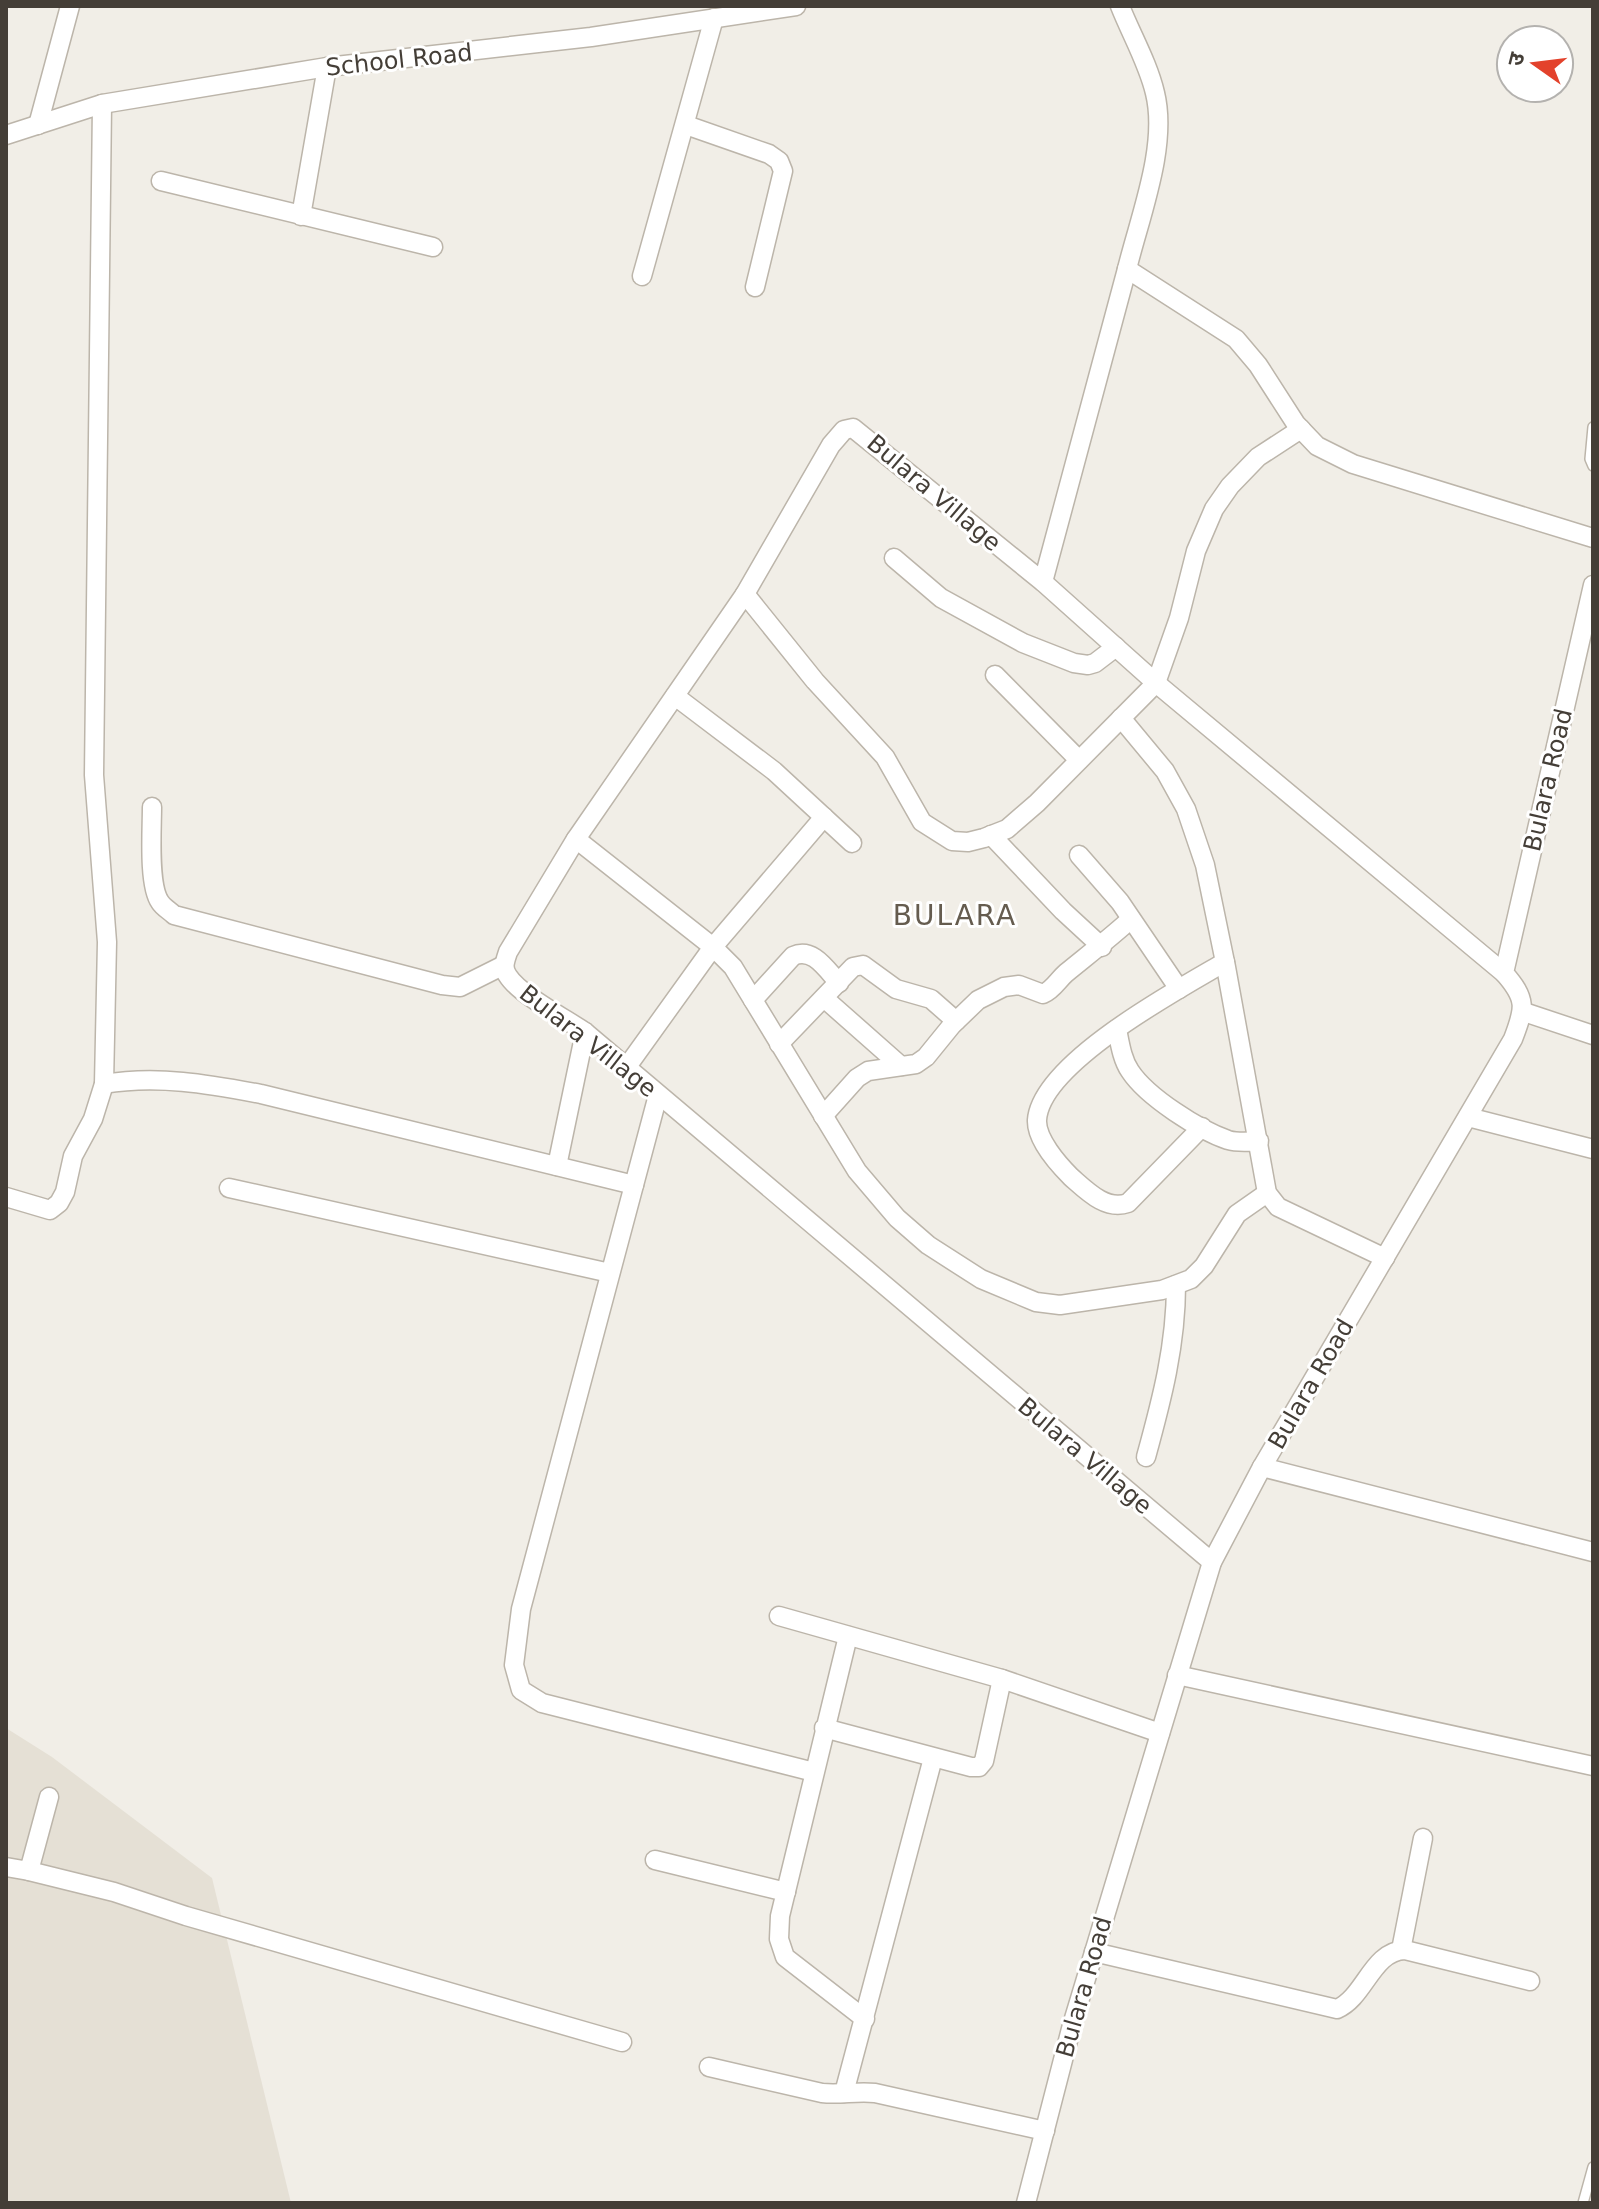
<svg xmlns="http://www.w3.org/2000/svg" width="1599" height="2209" font-family="'DejaVu Sans','Noto Sans Devanagari',sans-serif">
	<rect width="100%" height="100%" fill="#f1eee7"/>
	<polygon fill="#e5e0d5" points="6,1728 52,1757 212,1878 291,2203 6,2203"/>
	<g fill="none" stroke-linecap="round" stroke-linejoin="round">
		<defs>
			<g id="lane">
				<polyline points="1593,427 1590,459 1593,466"/>
				<polyline points="1583,2203 1593,2167"/>
			</g>
			<g id="street">
				<path d="M1120 6C1131 34 1148 63 1155 93 1168 146 1140 216 1127 269L1236 339 1258 365 1296 424 1317 446 1353 464 1593 538"/>
				<polyline points="38,125 70,6"/>
				<polyline points="686,125 769,154 779,161 783,171 755,287"/>
				<polyline points="6,135 102,104 327,67 591,37 796,6"/>
				<polyline points="161,181 433,247"/>
				<polyline points="301,216 327,67"/>
				<polyline points="642,276 714,18"/>
				<polyline points="894,558 941,598 1023,643 1074,663 1088,665 1095,663 1116,647"/>
				<polyline points="1043,582 1127,269"/>
				<polyline points="745,594 815,681 885,757 922,822 952,841 968,842 984,838 1007,829 1037,803 1156,683 1179,618 1196,551 1214,509 1230,486 1258,457 1301,429"/>
				<polyline points="995,675 1079,760"/>
				<polyline points="675,696 774,771 852,843"/>
				<polyline points="1121,718 1165,771 1186,809 1205,865 1226,967 1267,1193 1278,1207 1385,1258"/>
				<path d="M152 807C152 829 148 885 160 902 163 907 170 911 174 915L442 985 460 987 504 965"/>
				<polyline points="991,835 1063,911 1102,947"/>
				<polyline points="576,839 713,947 733,967 857,1171 897,1218 928,1245 981,1279 1036,1302 1060,1305 1162,1290 1191,1279 1204,1266 1237,1214 1267,1193"/>
				<polyline points="1079,855 1120,902 1179,989"/>
				<polyline points="824,998 901,1066"/>
				<path d="M753 1000 793 956C813 947 826 969 839 983"/>
				<polyline points="1524,1012 1593,1035"/>
				<path d="M1117 1029C1120 1044 1122 1059 1130 1071 1147 1097 1199 1130 1228 1140 1238 1143 1249 1142 1259 1141"/>
				<polyline points="779,1044 853,967 863,965 896,989 931,999 956,1021"/>
				<polyline points="626,1068 713,947 824,817"/>
				<path d="M104 1084C157 1075 208 1084 261 1094L634 1185"/>
				<polyline points="658,1095 521,1609 514,1665 521,1690 542,1703 814,1772"/>
				<path d="M823 1116 857 1078 868 1071 916 1064 926 1057 952 1025 978 1000 1004 987 1019 985 1043 994C1053 990 1058 980 1066 973 1088 955 1110 938 1131 919"/>
				<polyline points="1468,1117 1593,1149"/>
				<path d="M1202 1127 1128 1203C1106 1211 1087 1191 1071 1177 1058 1164 1036 1139 1037 1120 1041 1063 1179 989 1225 962"/>
				<polyline points="557,1166 585,1032"/>
				<polyline points="229,1188 610,1273"/>
				<polyline points="6,1197 50,1210 59,1203 65,1192 73,1156 93,1119 104,1084 107,942 94,775 102,104"/>
				<path d="M1146 1457C1162 1399 1176 1345 1176 1285"/>
				<polyline points="1262,1467 1593,1552"/>
				<path d="M1212 1562 585 1032C566 1019 519 994 508 976 502 968 505 961 508 952L576 839 745 594 831 445 844 430 853 428 1043 582 1156 683 1504 973"/>
				<polyline points="779,1616 1002,1679 1160,1733"/>
				<polyline points="848,1636 780,1916 779,1939 785,1957 865,2019"/>
				<polyline points="1177,1675 1593,1766"/>
				<polyline points="824,1728 971,1767 979,1767 984,1761 1002,1679"/>
				<polyline points="655,1860 786,1892"/>
				<polyline points="6,1867 29,1871 49,1797"/>
				<polyline points="29,1871 114,1892 186,1916 622,2042"/>
				<polyline points="1401,1950 1423,1838"/>
				<path d="M1094 1952 1337 2009C1365 1997 1372 1951 1405 1950L1530 1981"/>
				<path d="M709 2067 822 2093C840 2095 857 2091 875 2093L1045 2131"/>
				<polyline points="844,2093 933,1758"/>
				<path d="M1026 2203 1072 2025 1212 1562 1262 1467 1513 1039C1525 1008 1527 999 1504 973L1593 585"/>
			</g>
		</defs>
		<use href="#lane" stroke="#bcb5aa" stroke-width="12"/>
		<use href="#street" stroke="#bcb5aa" stroke-width="21"/>
		<use href="#lane" stroke="#fff" stroke-width="9"/>
		<use href="#street" stroke="#fff" stroke-width="18"/>
	</g>
	<g text-anchor="middle" dominant-baseline="central" stroke-width="6" stroke-linejoin="round" paint-order="stroke">
		<g font-size="24" fill="#443e37" stroke="#fff">
			<text transform="translate(399 60) rotate(-6)">School Road</text>
			<text transform="translate(934 493) rotate(40)">Bulara Village</text>
			<text transform="translate(1548 780) rotate(-77)">Bulara Road</text>
			<text transform="translate(588 1041) rotate(38)">Bulara Village</text>
			<text transform="translate(1311 1384) rotate(-60)">Bulara Road</text>
			<text transform="translate(1085 1456) rotate(40)">Bulara Village</text>
			<text transform="translate(1084 1987) rotate(-74)">Bulara Road</text>
		</g>
		<g font-size="28" letter-spacing="2" fill="#655c4f" stroke="#fff">
			<text x="955" y="915">BULARA</text>
		</g>
	</g>
	<rect width="1599" height="2209" fill="none" stroke="#443e37" stroke-width="16"/>
	<g transform="translate(1535 64) rotate(284)"><circle r="38" fill="#ffffff" stroke="#b4b2af" stroke-width="2"/>
	<path d="M0-6L14 30L0 20L-14 30Z" fill="#e3422c"/>
	<text y="-12" font-size="22" font-weight="bold" text-anchor="middle" fill="#443e37">उ</text>
	</g>
</svg>
